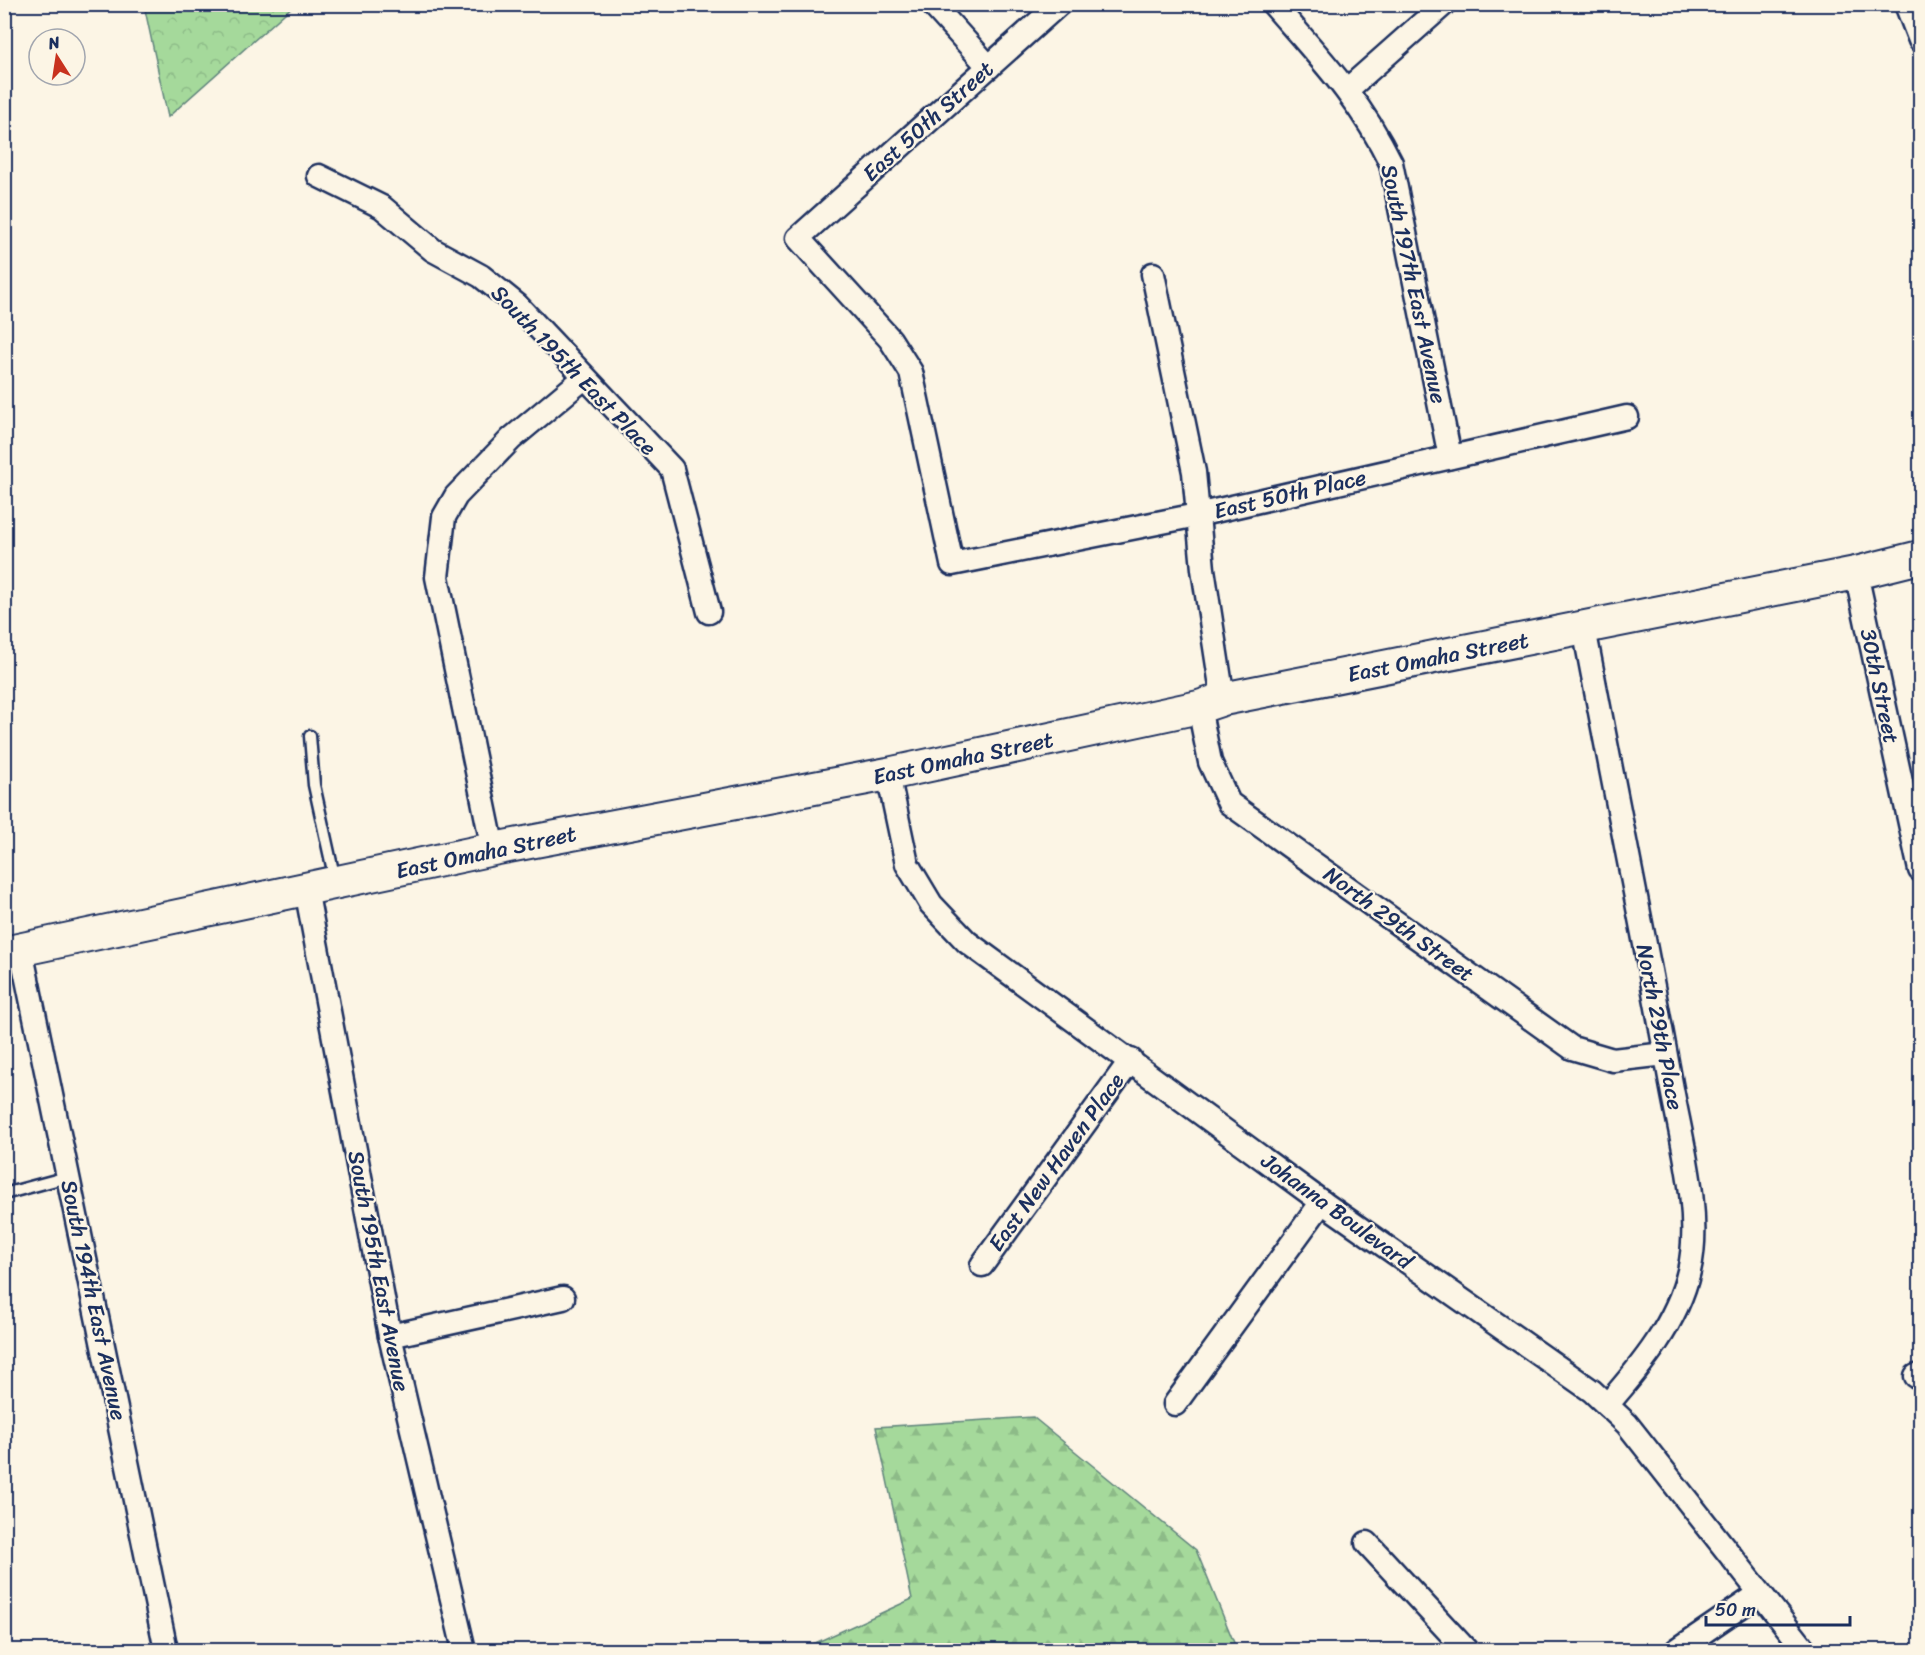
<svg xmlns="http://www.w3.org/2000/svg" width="1925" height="1655" font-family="Sriracha,sans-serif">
	<defs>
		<pattern id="forest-firs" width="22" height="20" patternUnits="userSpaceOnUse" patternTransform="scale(1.5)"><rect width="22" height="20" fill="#a5d99b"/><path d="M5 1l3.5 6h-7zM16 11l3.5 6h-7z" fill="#8dbb88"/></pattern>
		<pattern id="park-crowns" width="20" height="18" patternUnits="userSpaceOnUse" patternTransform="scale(1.5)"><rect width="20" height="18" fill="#a5d99b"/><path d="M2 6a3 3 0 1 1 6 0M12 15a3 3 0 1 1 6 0" fill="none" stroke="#8dbb88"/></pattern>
	</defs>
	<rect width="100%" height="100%" fill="#fcf5e5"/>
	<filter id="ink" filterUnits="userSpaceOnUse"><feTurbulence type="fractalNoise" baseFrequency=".0167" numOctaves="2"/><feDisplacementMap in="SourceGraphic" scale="12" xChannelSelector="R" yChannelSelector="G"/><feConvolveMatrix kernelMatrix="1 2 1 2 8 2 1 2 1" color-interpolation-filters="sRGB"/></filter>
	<g filter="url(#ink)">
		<polygon fill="url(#forest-firs)" stroke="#60847c" stroke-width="1.5" points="1033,1417 1196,1550 1237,1650 800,1650 912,1599 876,1427"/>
		<polygon fill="url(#park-crowns)" stroke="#60847c" stroke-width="1.5" points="144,5 144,4 294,5 168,117"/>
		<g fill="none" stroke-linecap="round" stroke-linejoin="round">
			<defs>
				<g id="lane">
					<polyline points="310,736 314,785 335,880"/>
					<polyline points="4,1194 67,1177"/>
				</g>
				<g id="street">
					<polyline points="932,4 989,67"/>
					<polyline points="1059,4 798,238 890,339 911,372 952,564 1197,515 1627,417"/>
					<path d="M1273 4C1319 57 1360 99 1391 163L1450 457"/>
					<polyline points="1906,4 1920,40"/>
					<polyline points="1348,89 1444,4"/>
					<polyline points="319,176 382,207 433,250 481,276 517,305 672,469 709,612"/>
					<polyline points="1153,274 1194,472 1203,569 1223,699"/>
					<polyline points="1856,573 1920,870"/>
					<path d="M1584 628C1612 778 1643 928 1670 1078 1680 1136 1703 1214 1689 1271 1677 1323 1641 1366 1607 1405"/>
					<polyline points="1199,707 1210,762 1229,803 1572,1048 1613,1060 1665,1054"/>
					<polyline points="888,774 907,864 931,904 967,942 1322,1202 1592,1391 1627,1424 1805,1650"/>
					<polyline points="493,849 437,577 444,517 456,496 511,439 584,378"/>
					<polyline points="306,889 390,1336 464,1650"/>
					<polyline points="21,950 166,1650"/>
					<polyline points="982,1265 1131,1060"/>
					<polyline points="390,1336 563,1298"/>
					<polyline points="1916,1376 1920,1375"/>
					<polyline points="1175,1404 1322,1202"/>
					<polyline points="1367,1543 1466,1650"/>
					<polyline points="1677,1650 1759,1594"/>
				</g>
				<polyline id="secondary" points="4,953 493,849 888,774 1199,707 1223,699 1856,573 1920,557"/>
			</defs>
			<use href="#lane" stroke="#1b2f5e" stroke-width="15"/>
			<use href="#street" stroke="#1b2f5e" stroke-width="27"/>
			<use href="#secondary" stroke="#1b2f5e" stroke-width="36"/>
			<use href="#lane" stroke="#fcf5e5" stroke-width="10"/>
			<use href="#street" stroke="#fcf5e5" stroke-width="22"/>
			<use href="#secondary" stroke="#fcf5e5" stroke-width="32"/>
		</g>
	</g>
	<g text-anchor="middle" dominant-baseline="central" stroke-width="4.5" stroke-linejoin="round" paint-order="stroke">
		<g font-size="22" fill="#1b2f5e" stroke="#fcf5e5">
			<text transform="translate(928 121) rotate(-42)">East 50th Street</text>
			<text transform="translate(1414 284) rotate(78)">South 197th East Avenue</text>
			<text transform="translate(574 370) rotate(46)">South 195th East Place</text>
			<text transform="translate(1290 494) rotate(-13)">East 50th Place</text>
			<text transform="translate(1438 657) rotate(-11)">East Omaha Street</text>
			<text transform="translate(1880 686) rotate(78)">30th Street</text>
			<text transform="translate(963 758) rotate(-12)">East Omaha Street</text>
			<text transform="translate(486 852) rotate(-12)">East Omaha Street</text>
			<text transform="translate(1399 924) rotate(36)">North 29th Street</text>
			<text transform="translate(1660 1027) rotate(79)">North 29th Place</text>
			<text transform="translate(1056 1162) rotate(-54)">East New Haven Place</text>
			<text transform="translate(1337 1211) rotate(36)">Johanna Boulevard</text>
			<text transform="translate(379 1271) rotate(79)">South 195th East Avenue</text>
			<text transform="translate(94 1300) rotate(78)">South 194th East Avenue</text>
		</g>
	</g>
	<rect width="1925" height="1655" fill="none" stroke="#fcf5e5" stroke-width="24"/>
	<rect x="12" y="12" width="1901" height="1631" fill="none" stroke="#1b2f5e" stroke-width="2" filter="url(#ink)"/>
	<g transform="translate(57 57) rotate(348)"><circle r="28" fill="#fcf5e5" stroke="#a2a6af" stroke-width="1.5"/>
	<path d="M0-4.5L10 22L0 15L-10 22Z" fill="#c8321e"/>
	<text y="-9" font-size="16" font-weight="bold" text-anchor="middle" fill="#1b2f5e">N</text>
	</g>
	<path d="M1706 1616v9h144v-9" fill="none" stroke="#1b2f5e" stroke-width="3"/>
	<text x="1715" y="1616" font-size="18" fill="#1b2f5e" stroke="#fcf5e5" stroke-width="4.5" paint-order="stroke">50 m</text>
</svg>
